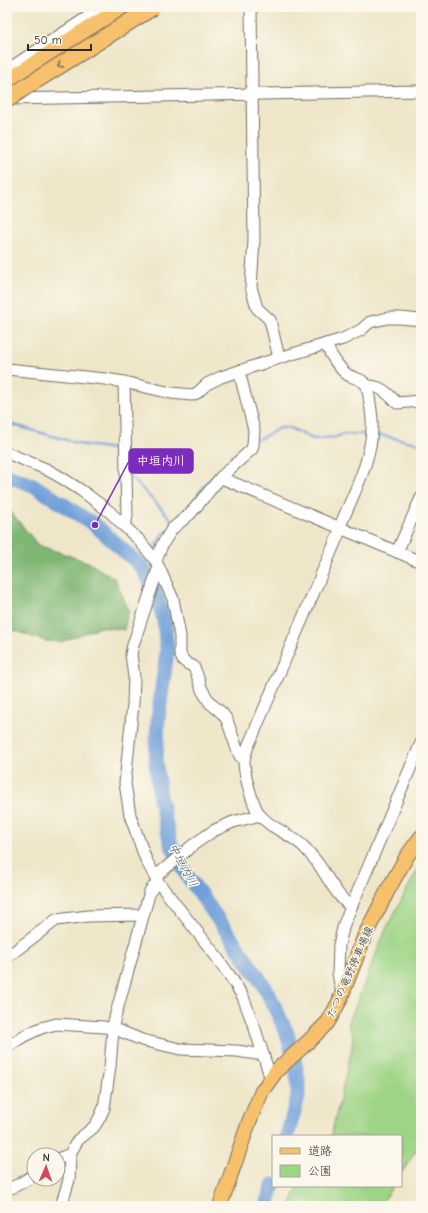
<svg xmlns="http://www.w3.org/2000/svg" width="428" height="1213" font-family="'Comic Neue','Klee One',sans-serif">
	<rect width="100%" height="100%" fill="#fbf7ec"/>
	<filter id="ink" filterUnits="userSpaceOnUse"><feTurbulence type="fractalNoise" baseFrequency=".025" numOctaves="2"/><feDisplacementMap in="SourceGraphic" scale="8" xChannelSelector="R" yChannelSelector="G"/><feConvolveMatrix kernelMatrix="1 2 1 2 8 2 1 2 1" color-interpolation-filters="sRGB"/></filter>
	<filter id="wash" filterUnits="userSpaceOnUse"><feTurbulence type="fractalNoise" baseFrequency=".012" numOctaves="4" result="noise"/><feDisplacementMap in="SourceGraphic" scale="16" xChannelSelector="R" yChannelSelector="G"/><feGaussianBlur stdDeviation="0.9" result="paint"/><feColorMatrix in="noise" values="0 0 0 0 0 0 0 0 0 0 0 0 0 0 0 0 0 1.4 0 .05"/><feComposite in="paint" operator="in"/></filter>
	<g filter="url(#wash)">
		<rect width="100%" height="100%" fill="#efe6c9"/>
		<g fill="#9ed485" stroke="#648058">
			<polygon points="421,863 421,1142 401,1174 401,1136 331,1136 352,1048 353,1035 348,1025 386,929"/>
			<polygon points="298,1186 393,1186 380,1206 290,1206"/>
		</g>
		<polygon fill="#7eb672" stroke="#54704e" points="7,507 38,545 88,562 115,579 129,610 124,630 100,627 61,642 45,641 13,630 7,631"/>
		<g fill="none" stroke-linecap="round" stroke-linejoin="round">
			<g stroke="#709fd9" stroke-width="2.5">
				<polyline points="7,423 84,445 107,448 122,453"/>
				<polyline points="375,434 421,444"/>
				<polyline points="257,440 280,428 290,428 313,439 336,437 344,434 368,434"/>
				<polyline points="225,466 242,449 249,445"/>
				<polyline points="130,476 174,522"/>
				<polyline points="179,516 193,502 204,486 217,474"/>
				<polyline points="152,551 164,532"/>
				<polyline points="143,568 149,557"/>
			</g>
			<g stroke="#709fd9" stroke-width="15">
				<polyline points="7,476 33,485 95,525 143,568 154,590 164,620 167,651 158,719 156,762 160,800 171,844 186,874 235,943 266,989 287,1033 295,1063 298,1079 298,1097 287,1136"/>
				<polyline points="267,1206 273,1185"/>
			</g>
		</g>
	</g>
	<g filter="url(#ink)">
		<g fill="none" stroke-linecap="round" stroke-linejoin="round">
			<defs>
				<g id="minor">
					<polyline points="251,7 254,240 251,287 257,308 270,320 279,358"/>
					<polyline points="7,70 103,7"/>
					<polyline points="8,99 421,91"/>
					<path d="M326 344C329 353 340 370 348 375 355 379 362 378 367 386 369 396 371 408 372 419 374 456 355 490 341 524L339 533 247 749C246 753 244 757 244 761 244 774 252 803 259 814 270 829 293 834 306 849 310 854 315 859 319 865 327 876 339 900 351 906"/>
					<polyline points="7,369 105,379 124,382 171,393 192,395 197,393 207,384 221,377 279,358 343,339 361,330 370,322 388,318 400,318 421,320"/>
					<path d="M367 386C381 385 388 394 397 403L421 401"/>
					<polyline points="7,453 46,469 62,478 82,491 110,512 123,525 138,539 156,561 173,599 180,636 180,654 183,660 188,664 193,666 196,672 202,690 210,703 222,713 227,720 237,749 240,756 244,759"/>
					<polyline points="221,477 224,479 421,562"/>
					<polyline points="123,525 126,521 127,516 124,382"/>
					<polyline points="397,552 421,498"/>
					<polyline points="156,561 162,545 172,529 190,514 221,477 252,449 253,445 254,430 239,371"/>
					<polyline points="159,568 157,572 133,645 131,654 134,677 133,704 125,783 130,815 146,860 158,882 213,952 232,979 243,997 255,1029 269,1073 272,1076"/>
					<polyline points="155,877 193,845 213,831 233,822 260,815"/>
					<polyline points="7,957 56,920 88,916 143,915"/>
					<polyline points="342,994 338,973 339,945 344,924 421,743"/>
					<polyline points="7,1047 24,1036 41,1028 56,1024 104,1027 120,1031 142,1040 180,1049 237,1051 257,1054 262,1054"/>
					<polyline points="58,1159 65,1156 70,1155"/>
					<polyline points="7,1190 21,1183 34,1175"/>
					<polyline points="61,1206 69,1180 70,1155 72,1150 78,1140 94,1127 100,1117 104,1108 110,1067 113,1029 114,1021 150,891 154,886 158,882"/>
				</g>
				<polyline id="major" points="220,1206 249,1122 262,1091 277,1070 310,1040 328,1022 339,1002 365,935 389,888 407,856 421,837"/>
				<polyline id="highway" points="7,82 85,31 125,7"/>
			</defs>
			<use href="#minor" stroke="#706c62" stroke-width="13"/>
			<use href="#major" stroke="#706c62" stroke-width="16"/>
			<use href="#highway" stroke="#706c62" stroke-width="18"/>
			<use href="#minor" stroke="#fff" stroke-width="11"/>
			<use href="#major" stroke="#f7c06c" stroke-width="14"/>
			<use href="#highway" stroke="#f7c06c" stroke-width="16"/>
			<defs>
				<polyline id="highway-bridge" points="7,100 27,86 153,7"/>
			</defs>
			<use href="#highway-bridge" stroke="#706c62" stroke-width="18" stroke-linecap="butt"/>
			<use href="#highway-bridge" stroke="#f7c06c" stroke-width="16"/>
		</g>
		<defs><path id="oneway-chevron" d="M-2-3.5L2.5 0L-2 3.5" fill="none" stroke-width="1.6" stroke-linecap="round" stroke-linejoin="round"/></defs>
		<use stroke="#876e48" href="#oneway-chevron" transform="translate(60 65) rotate(148)"/>
	</g>
	<g text-anchor="middle" dominant-baseline="central" stroke-width="3" stroke-linejoin="round" paint-order="stroke">
		<g font-size="11" fill="#2b2b2b" stroke="#fbf7ec">
			<text transform="translate(350 972) rotate(-66)">たつの竜野停車場線</text>
		</g>
		<g font-size="12" font-style="italic" fill="#475971" stroke="#fbf7ec">
			<text transform="translate(183 865) rotate(62)">中垣内川</text>
		</g>
	</g>
	<path fill="none" stroke="#7b2cbf" stroke-width="1.5" d="M95 525L129 461"/>
	<circle fill="#7b2cbf" stroke="#fbf7ec" stroke-width="1.5" cx="95" cy="525" r="4"/>
	<rect fill="#7b2cbf" stroke="#7b2cbf" stroke-width="1.5" x="129" y="449" width="64" height="24" rx="4"/>
	<g font-size="12" text-anchor="middle" font-weight="bold" fill="#fff">
		<text x="161" y="465">中垣内川</text>
	</g>
	<rect width="428" height="1213" fill="none" stroke="#fbf7ec" stroke-width="24"/>
	<rect x="272" y="1135" width="130" height="52" fill="#fbf7ec" stroke="#a8a59f"/>
	<rect x="280" y="1148" width="20" height="6" fill="#f7c06c" stroke="#a8a59f"/>
	<text x="308" y="1155" font-size="12" fill="#2b2b2b">道路</text>
	<rect x="280" y="1165" width="20" height="12" fill="#9ed485" stroke="#a8a59f"/>
	<text x="308" y="1175" font-size="12" fill="#2b2b2b">公園</text>
	<g transform="translate(46 1167) rotate(2)"><circle r="19" fill="#fbf7ec" stroke="#a8a59f"/>
	<path d="M0-3L7 15L0 10L-7 15Z" fill="#d1495b"/>
	<text y="-6" font-size="11" font-weight="bold" text-anchor="middle" fill="#2b2b2b">N</text>
	</g>
	<path d="M28 44v6h63v-6" fill="none" stroke="#2b2b2b" stroke-width="2"/>
	<text x="34" y="44" font-size="12" fill="#2b2b2b" stroke="#fbf7ec" stroke-width="3" paint-order="stroke">50 m</text>
</svg>
